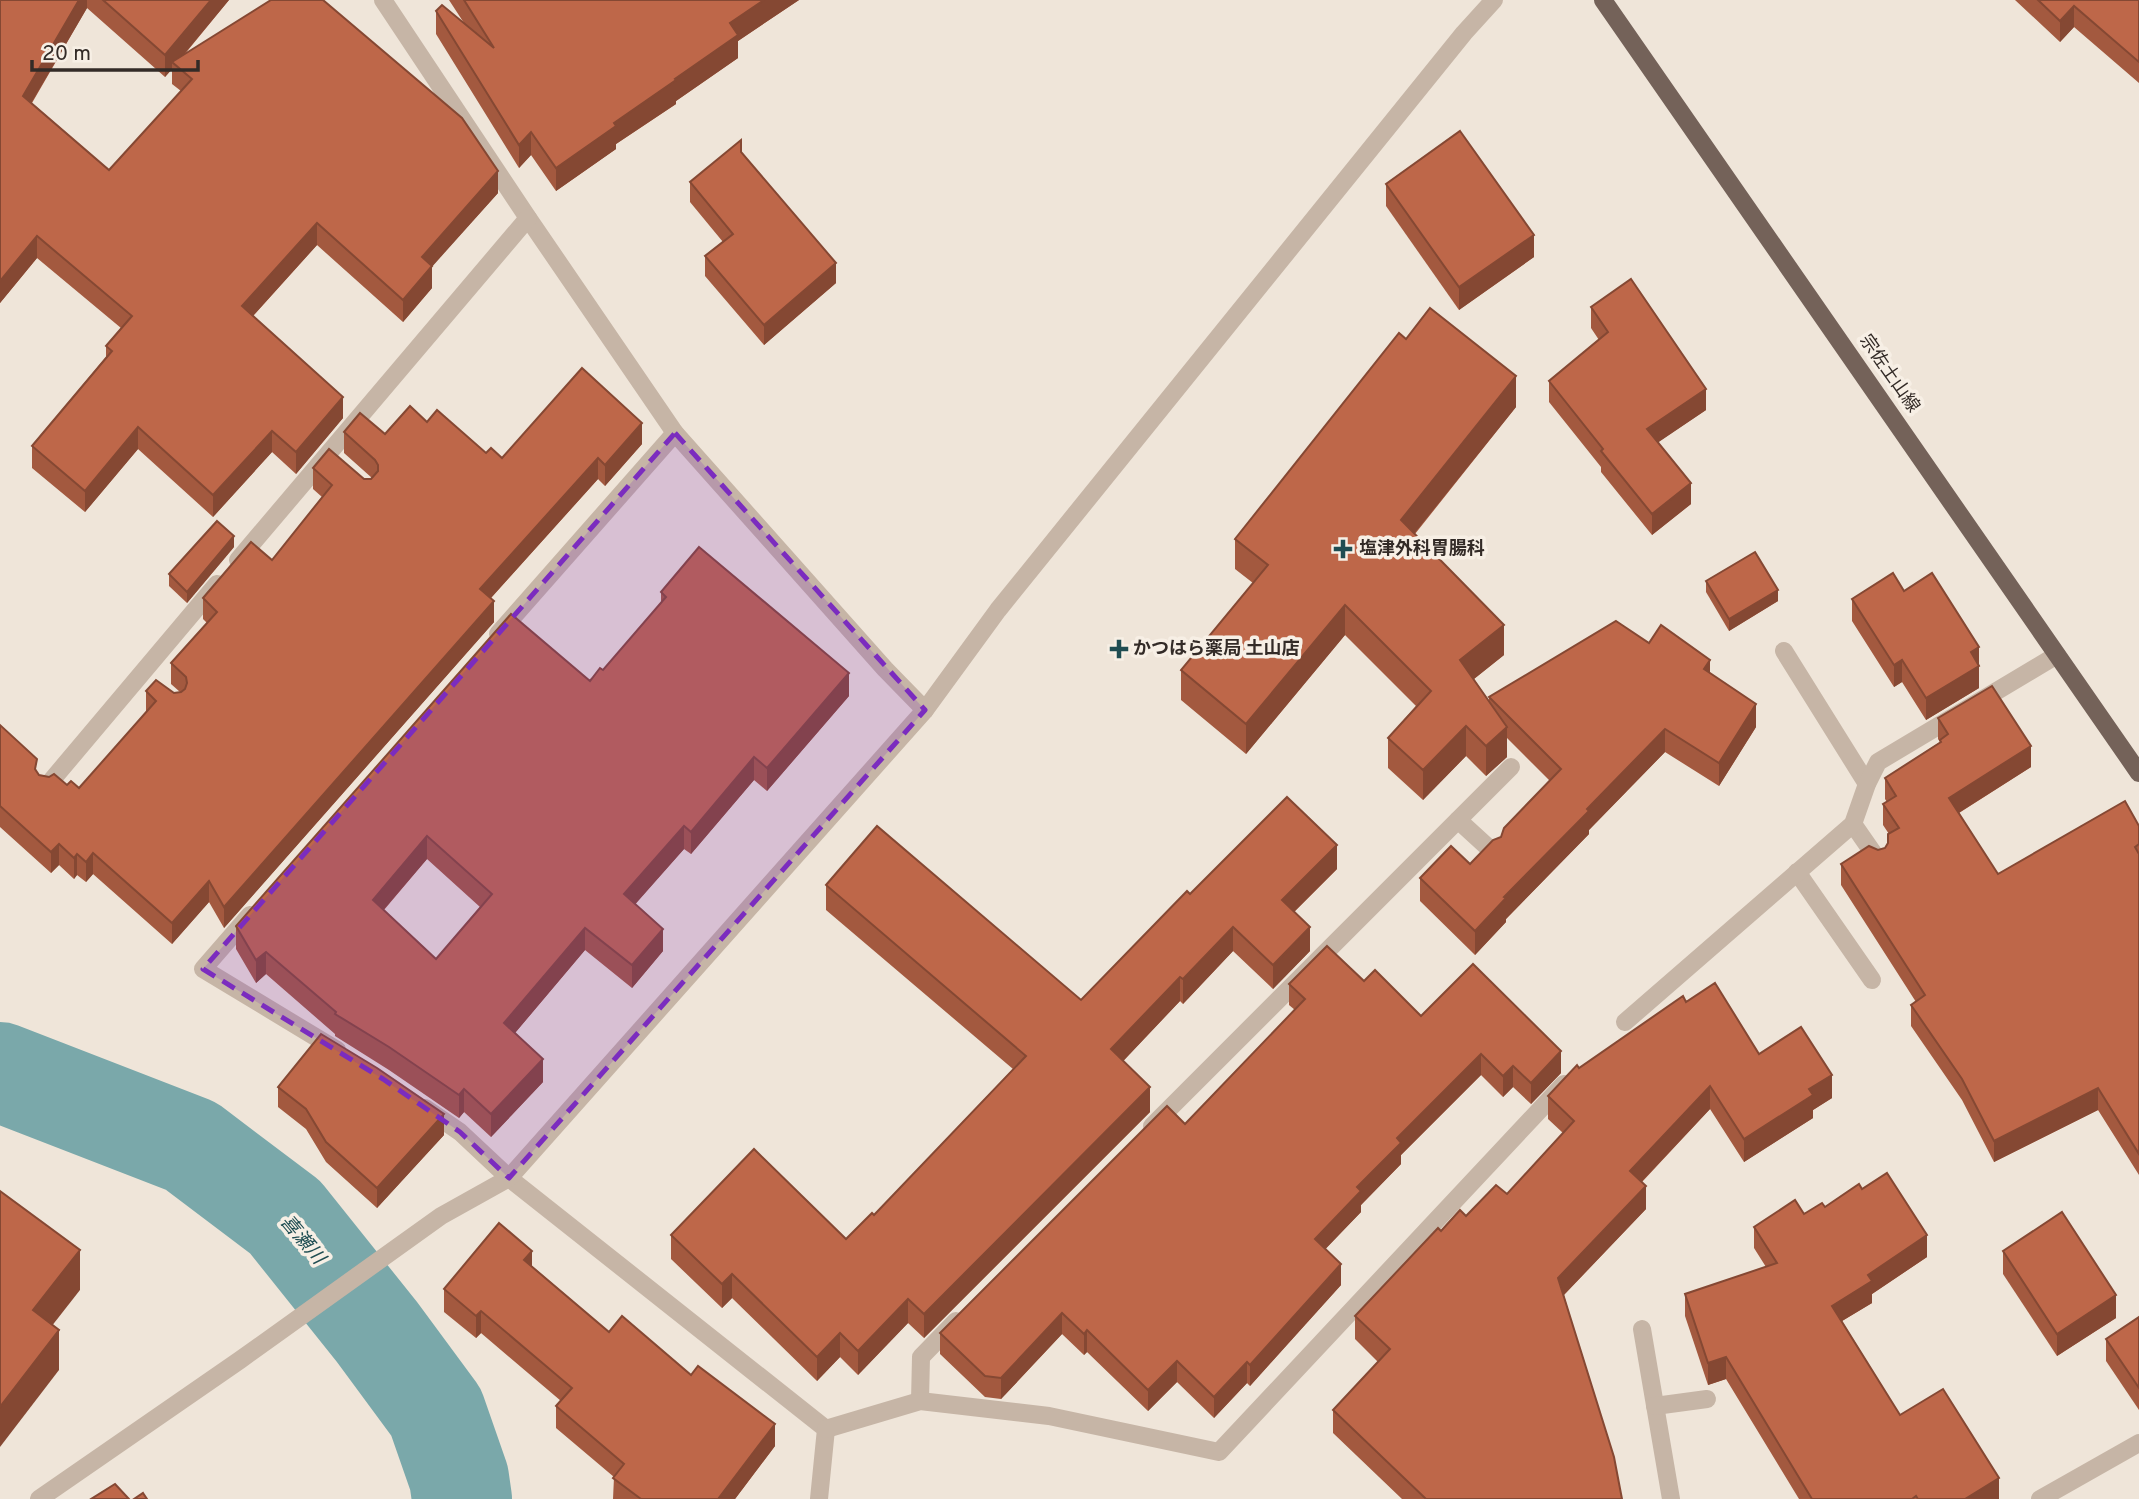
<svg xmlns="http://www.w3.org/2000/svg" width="2139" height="1499" font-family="Overpass,'Noto Sans JP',sans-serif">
	<rect width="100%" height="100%" fill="#efe5d9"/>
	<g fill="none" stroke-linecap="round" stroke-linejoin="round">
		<polyline stroke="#7aa8aa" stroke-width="100" points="0,1072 191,1146 285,1217 377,1332 436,1412 459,1478 462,1499"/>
		<g stroke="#c6b5a6" stroke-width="18">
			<polyline points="383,0 528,218 675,433 885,669 925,710"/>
			<polyline points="238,560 528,218"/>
			<polyline points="498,634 675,433"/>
			<polyline points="1784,651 1867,784"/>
			<polyline points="46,787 217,584"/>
			<polyline points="1458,820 1493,852"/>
			<polyline points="1853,824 1878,860"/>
			<polyline points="1797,872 1872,980"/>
			<polyline points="250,915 203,969 337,1050"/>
			<polyline points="1625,1022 1853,824 1867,784 1878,762 2057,655"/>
			<polyline points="425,1108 460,1132 509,1178 826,1429 819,1499"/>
			<polyline points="1152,1126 1511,767"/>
			<polyline points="1642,1329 1671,1499"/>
			<polyline points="920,1401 921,1357 956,1321"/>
			<polyline points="1655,1406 1707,1399"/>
			<polyline points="826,1429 920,1401 1049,1416 1219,1452 1564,1084"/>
			<polyline points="39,1499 240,1360 441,1216 509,1178 925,710 998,610 1464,33 1494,0"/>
			<polyline points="2040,1499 2139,1443"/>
		</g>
		<polyline stroke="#746259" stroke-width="18" points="1603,0 2139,773"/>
	</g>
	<g fill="#a3593f" fill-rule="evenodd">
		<path d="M0 0H229L184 55 498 193 432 266V288L403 322 317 245 253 316 343 418 296 474 272 452 213 517 138 449 85 512 32 468V446L106 357V346L121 328 37 258 0 303ZM87 8 165 77 172 69V84L181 91 109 170 32 103Z"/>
		<polygon points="449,0 799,0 738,41 738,58 676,101 676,104 616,144 616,149 556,191 531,155 519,168 436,34 436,11 464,23"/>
		<polygon points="2015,0 2139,0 2139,83 2074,27 2060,42"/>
		<polygon points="741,152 836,283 764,345 705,276 705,256 723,242 690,202 690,182"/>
		<polygon points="1386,184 1534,257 1459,310 1386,206"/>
		<polygon points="1591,307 1706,410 1658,442 1691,504 1652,535 1601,472 1601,467 1549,402 1549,381 1599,340 1591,328"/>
		<polygon points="1406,339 1516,407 1415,534 1504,655 1474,679 1489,701 1489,697 1649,643 1710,673 1756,727 1719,786 1665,752 1589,830 1589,834 1506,919 1506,922 1475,955 1420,901 1420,878 1470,864 1501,837 1550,781 1507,738 1507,757 1486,776 1466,756 1423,800 1388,768 1388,738 1416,706 1345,635 1246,754 1181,700 1181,670 1253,583 1235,569 1235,539"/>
		<polygon points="427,422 486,453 502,458 642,444 605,486 598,479 491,598 494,622 224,928 209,902 172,944 93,874 86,882 77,875 74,879 59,865 51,873 0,827 0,725 39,775 67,785 79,788 146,712 146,691 174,693 180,692 171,684 171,663 207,623 203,619 203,598 272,560 322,497 313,489 313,468 364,479 372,478 344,453 344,432 385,434"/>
		<polygon points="234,547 187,603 169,586 169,574"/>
		<polygon points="1706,581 1778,601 1729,631 1706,592"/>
		<polygon points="1904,591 1979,647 1979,688 1926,720 1902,682 1894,687 1852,621 1852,599"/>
		<path d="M661 592 849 696 767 791 754 780 691 854 684 849 635 904 663 951 632 988 585 950 515 1033 543 1082 491 1137 464 1112 459 1118 389 1070 335 1036V1034L266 974 256 983 236 949V926L603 670 661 603ZM427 859 480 907 436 959 384 910Z"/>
		<polygon points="1938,718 2031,767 1959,813 1998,874 2139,826 2139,1175 2098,1110 1994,1162 1962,1100 1911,1026 1911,1005 1916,1002 1841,885 1841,864 1885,848 1888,844 1889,834 1883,825 1883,804 1887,802 1885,799 1885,778 1940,742 1938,739"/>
		<polygon points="1337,869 1294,912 1310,951 1273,989 1233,951 1183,1004 1180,1001 1123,1061 1150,1112 924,1338 908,1323 858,1375 840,1357 817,1381 732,1298 722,1308 671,1259 671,1235 846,1239 874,1215 1013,1069 826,910 826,885 1081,1000 1190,894"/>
		<polygon points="1364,981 1421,1016 1561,1073 1531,1104 1513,1087 1503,1097 1481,1075 1401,1155 1401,1164 1361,1205 1361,1212 1325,1249 1341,1285 1250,1386 1247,1383 1214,1418 1177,1382 1148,1411 1087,1352 1084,1355 1062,1334 1001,1399 985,1397 940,1354 940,1333 1185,1124 1295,1010 1289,1005 1289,984"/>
		<polygon points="1686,1002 1759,1054 1832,1098 1813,1110 1813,1118 1744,1162 1710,1109 1642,1182 1646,1209 1564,1295 1622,1499 1402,1499 1333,1433 1333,1410 1378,1362 1355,1339 1355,1316 1441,1231 1466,1216 1507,1194 1563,1133 1548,1119 1548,1096 1579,1068"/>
		<polygon points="278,1087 444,1135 377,1208 326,1162 306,1129 278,1107"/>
		<polygon points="1862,1189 1927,1257 1872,1294 1872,1303 1842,1321 1900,1415 1999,1499 1799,1499 1726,1379 1708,1385 1685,1316 1685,1294 1766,1267 1754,1248 1754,1227 1825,1207"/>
		<polygon points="2003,1251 2116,1318 2057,1356 2003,1274"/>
		<polygon points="532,1266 609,1332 775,1446 735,1499 613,1499 614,1477 556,1428 556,1406 561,1401 481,1333 476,1338 444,1312 444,1289"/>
		<polygon points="2139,1317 2139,1410 2106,1361 2106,1339"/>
	</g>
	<g fill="#854833">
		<polygon points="79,0 87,0 87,8 23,117 23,96"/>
		<polygon points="211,0 229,0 175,65 172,62 172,69 165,77 165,55"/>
		<polygon points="764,0 799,0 738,41 738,58 676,101 676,104 616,144 616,149 556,191 556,168 614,123 675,79 730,23"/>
		<polygon points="2074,6 2074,27 2060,42 2060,21"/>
		<polygon points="531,132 531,155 519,168 519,145"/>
		<polygon points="498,171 498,193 422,278 422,257"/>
		<polygon points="317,223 317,245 242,328 242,306"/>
		<polygon points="1534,235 1534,257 1459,310 1459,287"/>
		<polygon points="37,236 37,258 0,303 0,281"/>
		<polygon points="836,263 836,283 764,345 764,325"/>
		<polygon points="432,266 432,288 403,322 403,300"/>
		<polygon points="1516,376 1516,407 1401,550 1401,520"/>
		<polygon points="1706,389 1706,410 1647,450 1647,429"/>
		<polygon points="343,397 343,418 296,474 296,452"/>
		<polygon points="642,423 642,444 605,486 605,465"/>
		<polygon points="138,427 138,449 85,512 85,491"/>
		<polygon points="272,431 272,452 213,517 213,495"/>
		<polygon points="598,458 598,479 480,610 480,589"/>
		<polygon points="1691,483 1691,504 1652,535 1652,514"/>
		<polygon points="234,536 234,547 187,603 187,592"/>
		<polygon points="1778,590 1778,601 1729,631 1729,619"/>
		<polygon points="494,601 494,622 224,928 224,907"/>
		<polygon points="1345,605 1345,635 1246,754 1246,724"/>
		<polygon points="1504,625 1504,655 1460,690 1460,660"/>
		<polygon points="1979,647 1979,688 1926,720 1926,698 1971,652"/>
		<polygon points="1710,660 1710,684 1704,669"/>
		<polygon points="1902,660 1902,682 1894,687 1894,665"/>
		<polygon points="849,673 849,696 767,791 767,768"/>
		<polygon points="1756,704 1756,727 1719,786 1719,763"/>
		<polygon points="1466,726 1466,756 1423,800 1423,770"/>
		<polygon points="1507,727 1507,757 1486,776 1486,746"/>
		<polygon points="1665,729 1665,752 1589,830 1589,834 1506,919 1506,922 1475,955 1475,931 1504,897 1587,809"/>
		<polygon points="2031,746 2031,767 1949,819 1949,798"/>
		<polygon points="754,757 754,780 691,854 691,832"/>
		<polygon points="684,826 684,849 624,917 624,894"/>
		<polygon points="427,836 427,859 373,922 373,900"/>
		<polygon points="59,844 59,865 51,873 51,852"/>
		<polygon points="1337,845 1337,869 1282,924 1282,900"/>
		<polygon points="93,853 93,874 86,882 86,862"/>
		<polygon points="77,854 77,875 74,879 74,858"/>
		<polygon points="209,881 209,902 172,944 172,923"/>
		<polygon points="1233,927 1233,951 1183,1004 1183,979"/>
		<polygon points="1310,927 1310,951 1273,989 1273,965"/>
		<polygon points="585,928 585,950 504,1046 504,1023"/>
		<polygon points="663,929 663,951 632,988 632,965"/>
		<polygon points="266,952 266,974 256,983 256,960"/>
		<polygon points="1180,977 1180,1001 1111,1074 1111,1049"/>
		<polygon points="1561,1051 1561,1073 1531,1104 1531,1083"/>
		<polygon points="1481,1054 1481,1075 1401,1155 1401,1164 1361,1205 1361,1212 1315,1260 1315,1239 1397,1138"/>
		<polygon points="543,1059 543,1082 491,1137 491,1114"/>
		<polygon points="1513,1066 1513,1087 1503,1097 1503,1076"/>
		<polygon points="1832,1075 1832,1098 1813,1110 1813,1118 1744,1162 1744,1139 1809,1089"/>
		<polygon points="1710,1086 1710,1109 1630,1194 1630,1171"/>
		<polygon points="1150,1087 1150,1112 924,1338 924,1314"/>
		<polygon points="2098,1088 2098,1110 1994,1162 1994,1141"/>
		<polygon points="464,1089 464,1112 459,1118 459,1095"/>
		<polygon points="444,1114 444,1135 377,1208 377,1188"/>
		<polygon points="1646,1186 1646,1209 1558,1301 1558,1278"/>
		<polygon points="1927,1235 1927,1257 1872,1294 1872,1303 1832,1327 1832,1306 1868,1275"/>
		<polygon points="80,1250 80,1290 33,1350 33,1310"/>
		<polygon points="532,1251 532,1273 524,1260"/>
		<polygon points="1341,1264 1341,1285 1250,1386 1250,1365"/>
		<polygon points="732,1274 732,1298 722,1308 722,1284"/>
		<polygon points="2116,1295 2116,1318 2057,1356 2057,1334"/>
		<polygon points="908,1299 908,1323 858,1375 858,1351"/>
		<polygon points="481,1311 481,1333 476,1338 476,1316"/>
		<polygon points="1062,1313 1062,1334 1001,1399 1001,1378"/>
		<polygon points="59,1330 59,1370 0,1447 0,1407"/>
		<polygon points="1087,1330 1087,1352 1084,1355 1084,1334"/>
		<polygon points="840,1333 840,1357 817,1381 817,1357"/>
		<polygon points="1726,1357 1726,1379 1708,1385 1708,1363"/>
		<polygon points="1177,1361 1177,1382 1148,1411 1148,1390"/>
		<polygon points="1247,1362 1247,1383 1214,1418 1214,1397"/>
		<polygon points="775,1424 775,1446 735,1499 718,1499"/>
		<polygon points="1999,1478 1999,1499 1965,1499"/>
	</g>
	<g fill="#be6749" stroke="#854833" stroke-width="2" fill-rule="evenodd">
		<polygon points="0,0 79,0 23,96 109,170 192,79 172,62 271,0 323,0 462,118 498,171 422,257 432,266 403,300 317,223 242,306 343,397 296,452 272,431 213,495 138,427 85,491 32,446 112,351 106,346 132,316 37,236 0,281"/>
		<polygon points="103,0 211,0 165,55"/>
		<polygon points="464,0 764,0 730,23 738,35 675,79 676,80 614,123 616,126 556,168 531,132 519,145 436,11 442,5 494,48"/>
		<polygon points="2038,0 2139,0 2139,62 2074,6 2060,21"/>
		<polygon points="1460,131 1534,235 1459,287 1386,184"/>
		<polygon points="741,140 741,152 836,263 764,325 705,256 733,234 690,182"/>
		<polygon points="1631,279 1706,389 1647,429 1691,483 1652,514 1601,451 1603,449 1549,381 1608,332 1591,307"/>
		<polygon points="1430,308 1516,376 1401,520 1504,625 1460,660 1507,727 1486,746 1466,726 1423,770 1388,738 1431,691 1345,605 1246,724 1181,670 1268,565 1235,539 1399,333 1406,339"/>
		<polygon points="582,368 642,423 605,465 598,458 480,589 494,601 224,907 209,881 172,923 93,853 86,862 77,854 74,858 59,844 51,852 0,806 0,725 37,759 35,769 39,775 49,777 54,774 67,785 71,781 79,788 156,701 146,691 156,680 174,693 181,692 185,689 187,683 186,677 171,663 217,612 203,598 251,542 272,560 332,485 313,468 329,449 364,479 371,479 378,471 378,465 375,460 344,432 360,413 385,434 410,406 427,422 437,410 486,453 491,448 502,458"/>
		<polygon points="217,521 234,536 187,592 169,574"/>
		<path d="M699 547 849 673 767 768 754 757 691 832 684 826 624 894 663 929 632 965 585 928 504 1023 543 1059 491 1114 464 1089 459 1095 389 1047 335 1014 336 1012 266 952 256 960 236 926 511 614 590 681 600 668 603 670 666 597 661 592ZM427 836 492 894 436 959 373 900Z"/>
		<polygon points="1755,552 1778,590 1729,619 1706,581"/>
		<polygon points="1893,573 1904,591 1932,573 1979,647 1971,652 1979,666 1926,698 1902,660 1894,665 1852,599"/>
		<polygon points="1616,621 1649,643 1661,625 1710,660 1704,669 1756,704 1719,763 1665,729 1587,809 1589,811 1504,897 1506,898 1475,931 1420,878 1451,846 1470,864 1493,840 1501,837 1504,828 1561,769 1489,697"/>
		<polygon points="1992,686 2031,746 1949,798 1998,874 2125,801 2139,826 2139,844 2135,847 2139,854 2139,1154 2098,1088 1994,1141 1962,1079 1911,1005 1925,995 1841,864 1869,846 1878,850 1885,848 1888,843 1888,834 1899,828 1883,804 1896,796 1885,778 1941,742 1940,740 1948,734 1938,718"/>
		<polygon points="1287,797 1337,845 1282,900 1310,927 1273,965 1233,927 1183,979 1180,977 1111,1049 1150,1087 924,1314 908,1299 858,1351 840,1333 817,1357 732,1274 722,1284 671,1235 754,1149 846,1239 872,1213 874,1215 1026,1056 826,885 877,826 1081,1000 1187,891 1190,894"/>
		<polygon points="1327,946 1364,981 1375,970 1421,1016 1473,964 1561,1051 1531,1083 1513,1066 1503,1076 1481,1054 1397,1138 1401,1143 1357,1187 1361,1191 1315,1239 1341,1264 1250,1365 1247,1362 1214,1397 1177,1361 1148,1390 1087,1330 1084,1334 1062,1313 1001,1378 985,1376 940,1333 1167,1106 1185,1124 1305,999 1289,984"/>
		<polygon points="1715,983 1759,1054 1801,1027 1832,1075 1809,1089 1813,1095 1744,1139 1710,1086 1630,1171 1646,1186 1558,1278 1614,1457 1622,1499 1426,1499 1333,1410 1390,1349 1355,1316 1438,1228 1441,1231 1460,1210 1466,1216 1496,1185 1507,1194 1574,1121 1548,1096 1577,1065 1579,1068 1683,996 1686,1002"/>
		<polygon points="321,1034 377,1068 444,1114 377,1188 326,1142 306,1109 278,1087"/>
		<polygon points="1887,1173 1927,1235 1868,1275 1872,1281 1832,1306 1900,1415 1943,1389 1999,1478 1965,1499 1918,1499 1916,1496 1912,1499 1812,1499 1726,1357 1708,1363 1685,1294 1777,1263 1754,1227 1795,1200 1804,1214 1822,1203 1825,1207 1859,1184 1862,1189"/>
		<polygon points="0,1191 80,1250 33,1310 59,1330 0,1407"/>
		<polygon points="2062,1212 2116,1295 2057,1334 2003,1251"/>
		<polygon points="499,1223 532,1251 524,1260 609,1332 622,1316 691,1375 698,1366 775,1424 718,1499 641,1499 613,1478 624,1464 556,1406 572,1388 481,1311 476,1316 444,1289"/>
		<polygon points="2139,1317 2139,1388 2106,1339"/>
		<polygon points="115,1484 129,1499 91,1499"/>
		<polygon points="143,1493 147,1499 134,1499"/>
	</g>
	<path fill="#7b2cbf" fill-opacity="0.2" stroke="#7b2cbf" stroke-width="5" stroke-dasharray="14 9" stroke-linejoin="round" d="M675 433 925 710 509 1178 460 1132 383 1079 203 969Z"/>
	<g fill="#1f4d52" stroke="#f7efe5" stroke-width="2.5">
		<path d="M1339.5 538.5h7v7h7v7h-7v7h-7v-7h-7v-7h7z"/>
		<path d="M1115.5 638.5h7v7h7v7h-7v7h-7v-7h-7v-7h7z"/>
	</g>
	<g text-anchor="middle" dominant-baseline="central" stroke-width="7" stroke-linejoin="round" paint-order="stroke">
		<g font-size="18" fill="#332b27" stroke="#f7efe5">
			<text transform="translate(1889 374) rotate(55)">宗佐土山線</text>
		</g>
		<g font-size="18" font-weight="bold" fill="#332b27" stroke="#f7efe5" text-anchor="start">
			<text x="1359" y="549">塩津外科胃腸科</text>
			<text x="1133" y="649">かつはら薬局 土山店</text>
		</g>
		<g font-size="19" font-style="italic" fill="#1f4d52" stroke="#f7efe5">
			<text transform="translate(302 1240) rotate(50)">喜瀬川</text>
		</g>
	</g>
	<path d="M32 60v10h166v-10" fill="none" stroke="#332b27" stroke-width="3.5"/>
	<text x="42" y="60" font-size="21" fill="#332b27" stroke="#f7efe5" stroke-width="5" paint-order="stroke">20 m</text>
</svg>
